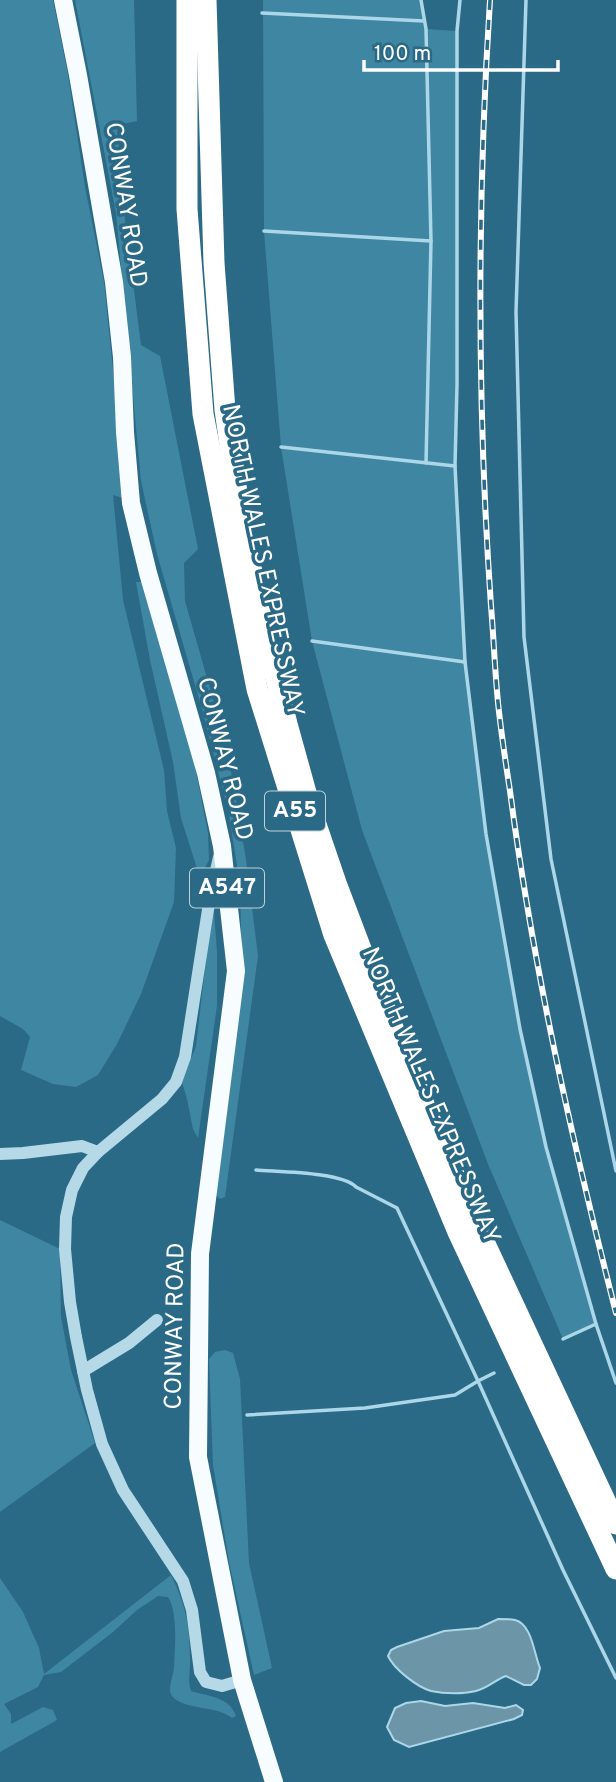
<svg xmlns="http://www.w3.org/2000/svg" width="616" height="1782" font-family="Overpass,sans-serif">
	<rect width="100%" height="100%" fill="#2a6a86"/>
	<g fill="#3f86a3">
		<polygon points="0,0 53,0 68,75 85,187 104,282 119,429 123,498 113,495 123,600 164,770 167,811 176,848 174,902 141,994 117,1044 98,1075 76,1087 53,1084 21,1070 30,1037 23,1029 0,1016"/>
		<polygon points="75,0 134,0 137,121 117,125 125,220 141,345 160,356 198,549 184,563 185,601 227,748 246,859 258,956 225,1197 220,1199 216,1195 242,971 240,885 229,814 202,709 157,554 141,481 116,213"/>
		<polygon points="263,0 421,0 426,29 457,31 455,466 465,662 486,834 520,1029 546,1147 596,1324 563,1339 488,1164 362,830 312,641 281,447 264,231"/>
		<polygon points="136,582 142,582 194,761 208,833 209,860 200,878 181,818 173,762 150,660"/>
		<polygon points="214,912 217,952 217,1006 198,1138 193,1129 187,1099 182,1082 196,1046 208,943"/>
		<polygon points="0,1220 60,1249 61,1317 71,1370 95,1443 0,1512"/>
		<polygon points="225,1350 233,1353 240,1379 249,1563 272,1668 254,1675 229,1562 213,1465 209,1359 215,1352"/>
		<path d="M171 1575C186 1606 189 1623 190 1657 191 1669 187 1680 191 1691 207 1696 230 1697 236 1716L232 1718C215 1705 192 1711 175 1699 172 1697 170 1693 170 1690 170 1683 173 1675 174 1668 175 1649 178 1612 168 1597L158 1596 137 1610 113 1632 61 1672 44 1675 38 1687 4 1704 11 1714V1724L43 1707 53 1710 57 1720 0 1752V1578L23 1612 39 1648 44 1674Z"/>
	</g>
	<g fill="#6c95a7" stroke="#abd7e8" stroke-width="2">
		<path d="M498 1619C503 1619 510 1619 515 1620 532 1624 534 1654 540 1668L537 1679 531 1685H524L506 1676C495 1680 488 1688 476 1691 463 1694 445 1694 431 1691 417 1687 394 1669 388 1656L391 1650 397 1647 444 1631 479 1628Z"/>
		<polygon points="421,1701 445,1706 473,1703 505,1708 516,1705 523,1710 522,1715 514,1719 409,1747 394,1740 387,1727 395,1708 406,1703"/>
	</g>
	<g fill="none" stroke-linecap="round" stroke-linejoin="round">
		<g stroke="#abd7e8" stroke-width="3.5">
			<polyline points="421,0 426,29 431,241 426,463"/>
			<polyline points="460,0 457,31 457,385 455,466 465,662 486,834 520,1029 546,1147 596,1324 616,1383"/>
			<polyline points="526,0 516,312 524,637 551,859 616,1171"/>
			<polyline points="262,13 424,21"/>
			<polyline points="264,231 431,241"/>
			<polyline points="281,447 455,466"/>
			<polyline points="312,641 465,662"/>
			<polyline points="563,1339 596,1324"/>
			<polyline points="494,1373 478,1381 563,1570 616,1678"/>
			<path d="M247 1415 365 1408 455 1395 478 1381 397 1208 356 1187C342 1172 279 1172 256 1170"/>
		</g>
		<g stroke="#b6d9e8" stroke-width="12">
			<polyline points="219,857 210,897 185,1057 176,1082 162,1099 98,1152 83,1168 72,1190 66,1217 65,1249 70,1302 76,1337 87,1390 102,1444 123,1490 183,1581 192,1610 200,1672 206,1682 222,1686 242,1680"/>
			<polyline points="0,1154 23,1153 82,1146 98,1152"/>
			<polyline points="83,1371 129,1343 157,1320"/>
		</g>
		<polyline stroke="#f7fcfe" stroke-width="18" points="63,0 78,75 114,282 122,357 125,432 131,503 148,573 206,773 222,846 236,971 200,1254 198,1457 242,1680 274,1782"/>
		<g stroke="#fff" stroke-width="21">
			<polyline points="187,0 187,209 203,414 257,689 334,935 458,1232 616,1569"/>
			<polyline points="206,0 214,263 225,410 239,506 259,608 287,724 310,807 336,883 361,949 434,1129 487,1248 616,1524"/>
		</g>
		<defs>
			<path id="rail" d="M490 0C477 202 477 404 491 606 494 641 495 677 499 712 502 738 506 765 510 791 533 968 572 1140 616 1313"/>
		</defs>
		<use href="#rail" stroke="#fff" stroke-width="6"/>
		<use href="#rail" stroke="#2a6a86" stroke-width="3.5" stroke-dasharray="10" stroke-linecap="butt"/>
	</g>
	<g text-anchor="middle" dominant-baseline="central" stroke-width="7" stroke-linejoin="round" paint-order="stroke">
		<g fill="#2a6a86" stroke="#bfd2db" stroke-width="2">
			<rect x="265" y="791.5" width="60" height="39" rx="5"/>
			<rect x="190" y="868.5" width="74" height="39" rx="5"/>
		</g>
		<g font-size="23" font-weight="bold" fill="#fff">
			<text x="295" y="811">A55</text>
			<text x="227" y="888">A547</text>
		</g>
		<g font-size="24" fill="#fff" stroke="#2a6a86">
			<text transform="translate(125 205) rotate(81)">CONWAY ROAD</text>
			<text transform="translate(262 561) rotate(78)">NORTH WALES EXPRESSWAY</text>
			<text transform="translate(224 759) rotate(76)">CONWAY ROAD</text>
			<text transform="translate(430 1096) rotate(67)">NORTH WALES EXPRESSWAY</text>
			<text transform="translate(176 1326) rotate(-89)">CONWAY ROAD</text>
		</g>
	</g>
	<path d="M364 60v10h194v-10" fill="none" stroke="#ffffff" stroke-width="3.5"/>
	<text x="374" y="60" font-size="21" fill="#ffffff" stroke="#2a6a86" stroke-width="5" paint-order="stroke">100 m</text>
</svg>
